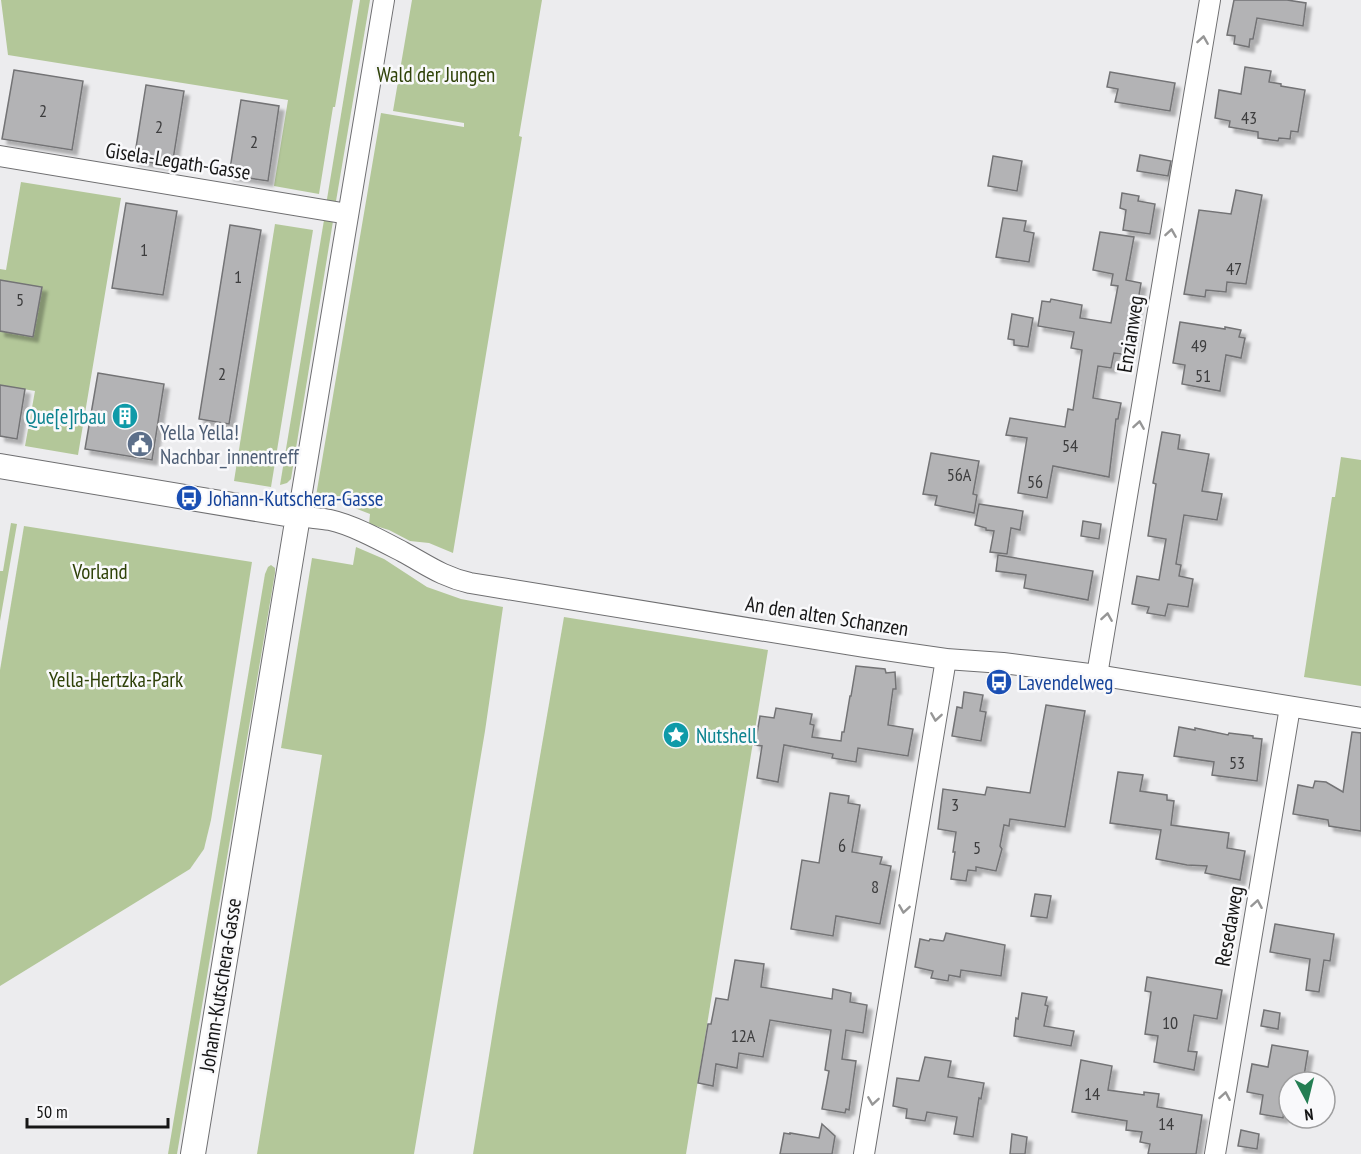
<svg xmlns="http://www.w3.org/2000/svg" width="1361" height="1154" font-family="'PT Sans Narrow',sans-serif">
	<defs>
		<filter id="shadow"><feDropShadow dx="5" dy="5" stdDeviation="1.5" flood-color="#0004"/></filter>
	</defs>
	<rect width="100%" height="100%" fill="#ececee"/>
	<g fill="#b3c799">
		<polygon points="1,0 353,0 335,107 333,107 319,194 274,186 288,100 8,55"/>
		<polygon points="360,0 370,0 335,207 326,205"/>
		<polygon points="412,0 542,0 519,136 522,137 453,553 429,543 410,541 389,530 369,524 370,514 329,498 316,496 381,113 464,127 464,123 393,111"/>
		<polygon points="21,182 121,198 78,455 25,446 35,391 0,385 0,331 33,337 42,288 0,280 0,269 6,270"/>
		<polygon points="325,214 334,215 291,479 287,483 280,485"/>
		<polygon points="275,224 313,230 271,487 234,481"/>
		<polygon points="1341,457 1361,460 1361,686 1304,677 1332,497 1335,497"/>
		<polygon points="11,523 17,524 0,621 0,571 3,571"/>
		<polygon points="24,526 252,562 211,820 204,849 190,869 0,986 0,670"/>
		<polygon points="356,547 384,559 427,587 461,599 503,607 485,731 414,1154 257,1154 322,755 281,748 312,558 353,565"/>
		<polygon points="271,565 275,568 275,573 177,1154 168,1154 265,574 268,567"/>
		<polygon points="564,617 768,650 686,1154 473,1154 498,1000"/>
	</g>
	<g fill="#b3b3b5" stroke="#737375" stroke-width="1.5" filter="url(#shadow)">
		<polygon points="1234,0 1287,0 1306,3 1303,26 1257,18 1253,39 1250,39 1249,47 1234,44 1235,36 1227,35"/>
		<polygon points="1245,67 1271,71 1269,82 1281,84 1281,86 1305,90 1298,132 1291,131 1290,139 1279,138 1278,141 1258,138 1258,132 1229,127 1230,121 1215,118 1219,90 1241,94"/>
		<polygon points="14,70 83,81 72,150 2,139"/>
		<polygon points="1110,72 1175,83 1170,111 1115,102 1118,89 1107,87"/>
		<polygon points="146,85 184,91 172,166 134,160"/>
		<polygon points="241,100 279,106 268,181 229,175"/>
		<polygon points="1140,155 1171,161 1168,176 1137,171"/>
		<polygon points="993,156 1022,161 1017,191 988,186"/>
		<polygon points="1236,190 1262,195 1246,284 1227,282 1226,292 1206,290 1205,297 1184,294 1199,210 1231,214"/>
		<polygon points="1122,193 1139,196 1138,201 1155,204 1150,234 1123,230 1126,210 1120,208"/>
		<polygon points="126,203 177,211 163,295 112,288"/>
		<polygon points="1003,218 1026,221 1024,231 1034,233 1029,262 996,257"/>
		<polygon points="230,225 261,230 229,424 199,419"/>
		<polygon points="1100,232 1134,237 1126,280 1141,283 1129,355 1114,353 1111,368 1098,366 1093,398 1121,403 1118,419 1116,419 1109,477 1053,466 1047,498 1018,493 1027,438 1006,435 1010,418 1065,427 1068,409 1073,410 1082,350 1071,348 1074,332 1038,326 1042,301 1050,302 1051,299 1082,305 1080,318 1111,323 1118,286 1111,285 1113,274 1093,270"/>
		<polygon points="0,280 42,287 33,337 0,331"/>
		<polygon points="1012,314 1033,318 1028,347 1014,345 1014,340 1008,339"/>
		<polygon points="1180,322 1225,329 1225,327 1241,330 1239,337 1245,338 1241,358 1226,355 1220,391 1182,384 1185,365 1173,363"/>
		<polygon points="98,373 164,384 152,460 85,449"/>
		<polygon points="0,385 25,389 17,439 0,436"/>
		<polygon points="1162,432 1180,435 1178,449 1209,454 1202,491 1222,494 1217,520 1184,515 1176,564 1181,565 1179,576 1193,579 1188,607 1168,604 1165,616 1147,613 1149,607 1132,604 1137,576 1159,580 1166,539 1148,536 1156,484 1153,483"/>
		<polygon points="931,453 979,461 973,494 977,495 974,513 935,505 937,496 923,494"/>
		<polygon points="979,504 1023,511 1020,530 1011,528 1007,554 990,552 994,531 986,530 986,528 975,525"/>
		<polygon points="1083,521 1101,524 1099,539 1081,536"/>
		<polygon points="998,555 1093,571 1088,600 1024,588 1026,575 996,571"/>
		<polygon points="856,666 885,669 886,673 895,672 896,689 893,689 888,725 913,729 908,756 858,748 856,762 832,758 833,754 784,745 778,782 757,778 762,746 755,745 760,716 774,718 776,708 812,714 810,724 814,725 812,737 841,741 842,732 844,732 850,696 851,696"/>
		<polygon points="964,692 983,695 980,711 986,712 981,741 952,736 957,707 962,708"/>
		<polygon points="1046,705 1085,711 1065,827 1010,819 1009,826 1004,825 1000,846 1002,849 996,871 976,867 976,871 968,870 966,881 951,879 955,852 953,852 956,832 938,829 943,789 985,795 987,787 1030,793"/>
		<polygon points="1179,727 1195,730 1195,728 1228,735 1229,733 1253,736 1253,738 1262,739 1257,781 1212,775 1214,762 1174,756"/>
		<polygon points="1352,732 1361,733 1361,831 1329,826 1328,820 1293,814 1298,785 1313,788 1315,781 1326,782 1343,792"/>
		<polygon points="1118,772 1143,775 1140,791 1167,795 1167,800 1174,801 1171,825 1229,833 1227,848 1245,851 1240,880 1205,873 1207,866 1187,865 1156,859 1161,830 1110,823"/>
		<polygon points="830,793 849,796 848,803 860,805 852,852 882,857 880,864 891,866 880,924 836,916 833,936 791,929 802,860 819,863"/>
		<polygon points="1035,894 1051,896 1047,918 1031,916"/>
		<polygon points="1275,924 1334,934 1330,961 1324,960 1319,992 1306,990 1310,959 1270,952"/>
		<polygon points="946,933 1005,945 1001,976 961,970 960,977 949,975 948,981 931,978 933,971 915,967 920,939 929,941 930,939 943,941 944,940"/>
		<polygon points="735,960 764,964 761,987 832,999 833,989 851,993 850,1002 867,1005 863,1033 846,1030 842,1059 856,1061 849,1110 846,1109 845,1113 822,1109 829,1071 825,1070 831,1030 770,1020 763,1057 739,1053 737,1068 716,1064 713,1086 698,1083 708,1024 711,1024 716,998 728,1000"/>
		<polygon points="1147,977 1222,990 1217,1019 1194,1015 1188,1051 1197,1052 1194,1070 1154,1062 1158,1036 1145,1034 1151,992 1145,991"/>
		<polygon points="1022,993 1047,997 1045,1005 1048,1006 1044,1026 1074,1031 1071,1046 1014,1036 1016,1018 1018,1019"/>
		<polygon points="1264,1010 1280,1013 1278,1029 1261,1026"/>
		<polygon points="1272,1045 1308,1051 1303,1082 1289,1082 1289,1099 1286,1098 1283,1118 1260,1114 1263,1095 1247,1092 1252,1064 1268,1067"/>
		<polygon points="925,1057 951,1061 948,1077 984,1083 981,1099 979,1098 973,1137 954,1134 957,1117 927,1112 925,1121 906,1118 907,1109 893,1106 897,1078 919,1081"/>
		<polygon points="1081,1060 1112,1066 1108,1090 1144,1095 1144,1092 1159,1094 1157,1107 1202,1115 1196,1154 1148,1154 1150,1144 1140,1142 1142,1132 1126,1130 1127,1121 1072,1112"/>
		<polygon points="822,1124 835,1136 832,1154 780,1154 784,1133 790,1134 790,1133 819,1138"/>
		<polygon points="1241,1130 1259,1134 1257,1149 1238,1146"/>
		<polygon points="1012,1134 1027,1137 1025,1154 1010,1154"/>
	</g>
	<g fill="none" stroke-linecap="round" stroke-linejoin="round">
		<defs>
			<g id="minor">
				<path d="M384 0 298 516C309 518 320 518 330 520 353 525 382 541 403 552 427 565 443 577 470 583L864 647 946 659 1003 663 1097 675 1361 718"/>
				<polyline points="0,156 348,214"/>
				<polyline points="1097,675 1210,0"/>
				<polyline points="864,1154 946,659"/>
				<polyline points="1215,1154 1290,707"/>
			</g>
			<polyline id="tertiary" points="0,466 298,516 193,1154"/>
		</defs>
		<use href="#minor" stroke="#6f6f71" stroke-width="22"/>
		<use href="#tertiary" stroke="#6f6f71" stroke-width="26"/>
		<use href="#minor" stroke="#fff" stroke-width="20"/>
		<use href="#tertiary" stroke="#fff" stroke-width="24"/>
	</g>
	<defs><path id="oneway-chevron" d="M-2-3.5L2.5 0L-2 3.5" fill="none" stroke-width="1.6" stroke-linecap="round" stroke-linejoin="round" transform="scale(1.5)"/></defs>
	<g stroke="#969696">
		<use href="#oneway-chevron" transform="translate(1203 40) rotate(-81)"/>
		<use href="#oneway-chevron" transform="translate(1171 233) rotate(-81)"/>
		<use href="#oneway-chevron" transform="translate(1139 425) rotate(-81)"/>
		<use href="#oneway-chevron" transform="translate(1107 617) rotate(-81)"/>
		<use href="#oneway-chevron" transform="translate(936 717) rotate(99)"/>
		<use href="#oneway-chevron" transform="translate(1257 904) rotate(-80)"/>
		<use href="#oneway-chevron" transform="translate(904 909) rotate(99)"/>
		<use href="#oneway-chevron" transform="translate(1225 1096) rotate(-80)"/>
		<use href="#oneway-chevron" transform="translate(873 1101) rotate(99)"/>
	</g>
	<defs>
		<symbol id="building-disc" viewBox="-11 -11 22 22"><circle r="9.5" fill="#0f9aa8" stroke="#f9f9fb"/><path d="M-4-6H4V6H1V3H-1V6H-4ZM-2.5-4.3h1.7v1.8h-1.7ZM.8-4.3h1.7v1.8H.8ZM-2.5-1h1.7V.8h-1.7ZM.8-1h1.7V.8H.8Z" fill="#fff"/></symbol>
		<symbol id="civic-disc" viewBox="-11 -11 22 22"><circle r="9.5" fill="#5c6f8a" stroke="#f9f9fb"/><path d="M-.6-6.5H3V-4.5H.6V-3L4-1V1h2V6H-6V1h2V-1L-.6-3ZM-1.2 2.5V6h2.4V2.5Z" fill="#fff"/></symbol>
		<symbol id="bus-disc" viewBox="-11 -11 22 22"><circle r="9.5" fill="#1a4fb4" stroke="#f9f9fb"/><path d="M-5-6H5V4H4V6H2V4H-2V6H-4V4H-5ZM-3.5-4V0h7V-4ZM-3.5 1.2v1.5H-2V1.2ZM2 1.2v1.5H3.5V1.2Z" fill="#fff"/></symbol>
		<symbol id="sight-disc" viewBox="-11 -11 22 22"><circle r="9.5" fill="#0f9aa8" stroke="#f9f9fb"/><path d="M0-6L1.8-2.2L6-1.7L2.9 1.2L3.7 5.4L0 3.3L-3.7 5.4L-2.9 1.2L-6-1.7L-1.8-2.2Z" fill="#fff"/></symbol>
	</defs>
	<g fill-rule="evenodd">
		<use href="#building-disc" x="110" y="401" width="30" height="30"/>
		<use href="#civic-disc" x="125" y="429" width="30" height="30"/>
		<use href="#bus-disc" x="174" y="483" width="30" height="30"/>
		<use href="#bus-disc" x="984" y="667" width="30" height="30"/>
		<use href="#sight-disc" x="661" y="720" width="30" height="30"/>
	</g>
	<g text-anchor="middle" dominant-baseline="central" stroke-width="5" stroke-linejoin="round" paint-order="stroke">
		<g font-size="18" fill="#3d3d3e">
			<text x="43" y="110">2</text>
			<text x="1249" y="117">43</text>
			<text x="159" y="126">2</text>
			<text x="254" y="141">2</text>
			<text x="144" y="249">1</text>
			<text x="1234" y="268">47</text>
			<text x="238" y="276">1</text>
			<text x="20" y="299">5</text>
			<text x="1199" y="345">49</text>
			<text x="222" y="373">2</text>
			<text x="1203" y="375">51</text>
			<text x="1070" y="445">54</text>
			<text x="959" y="474">56A</text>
			<text x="1035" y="481">56</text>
			<text x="1237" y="762">53</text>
			<text x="955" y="804">3</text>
			<text x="842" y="845">6</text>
			<text x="977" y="847">5</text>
			<text x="875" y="886">8</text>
			<text x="1170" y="1022">10</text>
			<text x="743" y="1035">12A</text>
			<text x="1092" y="1093">14</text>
			<text x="1166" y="1123">14</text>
		</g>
		<g font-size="21" fill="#2f4209" stroke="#f9f9fb">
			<text x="436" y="74">Wald der Jungen</text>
			<text x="100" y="571">Vorland</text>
			<text x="116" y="679">Yella-Hertzka-Park</text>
		</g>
		<g font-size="21" fill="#161616" stroke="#f9f9fb">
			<text transform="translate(178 161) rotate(9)">Gisela-Legath-Gasse</text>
			<text transform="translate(1130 334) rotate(-81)">Enzianweg</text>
			<text transform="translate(827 616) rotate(9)">An den alten Schanzen</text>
			<text transform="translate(1229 926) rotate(-80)">Resedaweg</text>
			<text transform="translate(220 985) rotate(-81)">Johann-Kutschera-Gasse</text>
		</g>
		<g font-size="21" fill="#0d838f" stroke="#f9f9fb" text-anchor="end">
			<text x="106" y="416">Que[e]rbau</text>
			<text x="696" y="735" text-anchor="start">Nutshell</text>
		</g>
		<g font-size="21" fill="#4e5e75" stroke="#f9f9fb" text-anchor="start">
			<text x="160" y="432">Yella Yella!<tspan x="160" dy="24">Nachbar_innentreff</tspan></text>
		</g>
		<g font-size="21" fill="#164399" stroke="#f9f9fb" text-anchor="start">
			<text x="208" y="498">Johann-Kutschera-Gasse</text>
			<text x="1018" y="682">Lavendelweg</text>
		</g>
	</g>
	<g transform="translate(1307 1100) rotate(173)"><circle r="28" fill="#f9f9fb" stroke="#9e9e9f" stroke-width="1.5"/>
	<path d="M0-4.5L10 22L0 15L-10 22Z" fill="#247e53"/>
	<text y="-9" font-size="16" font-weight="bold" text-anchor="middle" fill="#161616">N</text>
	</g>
	<path d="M27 1118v9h141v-9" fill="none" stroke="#161616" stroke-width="3"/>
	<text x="36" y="1118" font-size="18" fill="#161616" stroke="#f9f9fb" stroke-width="4.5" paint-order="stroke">50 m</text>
</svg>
